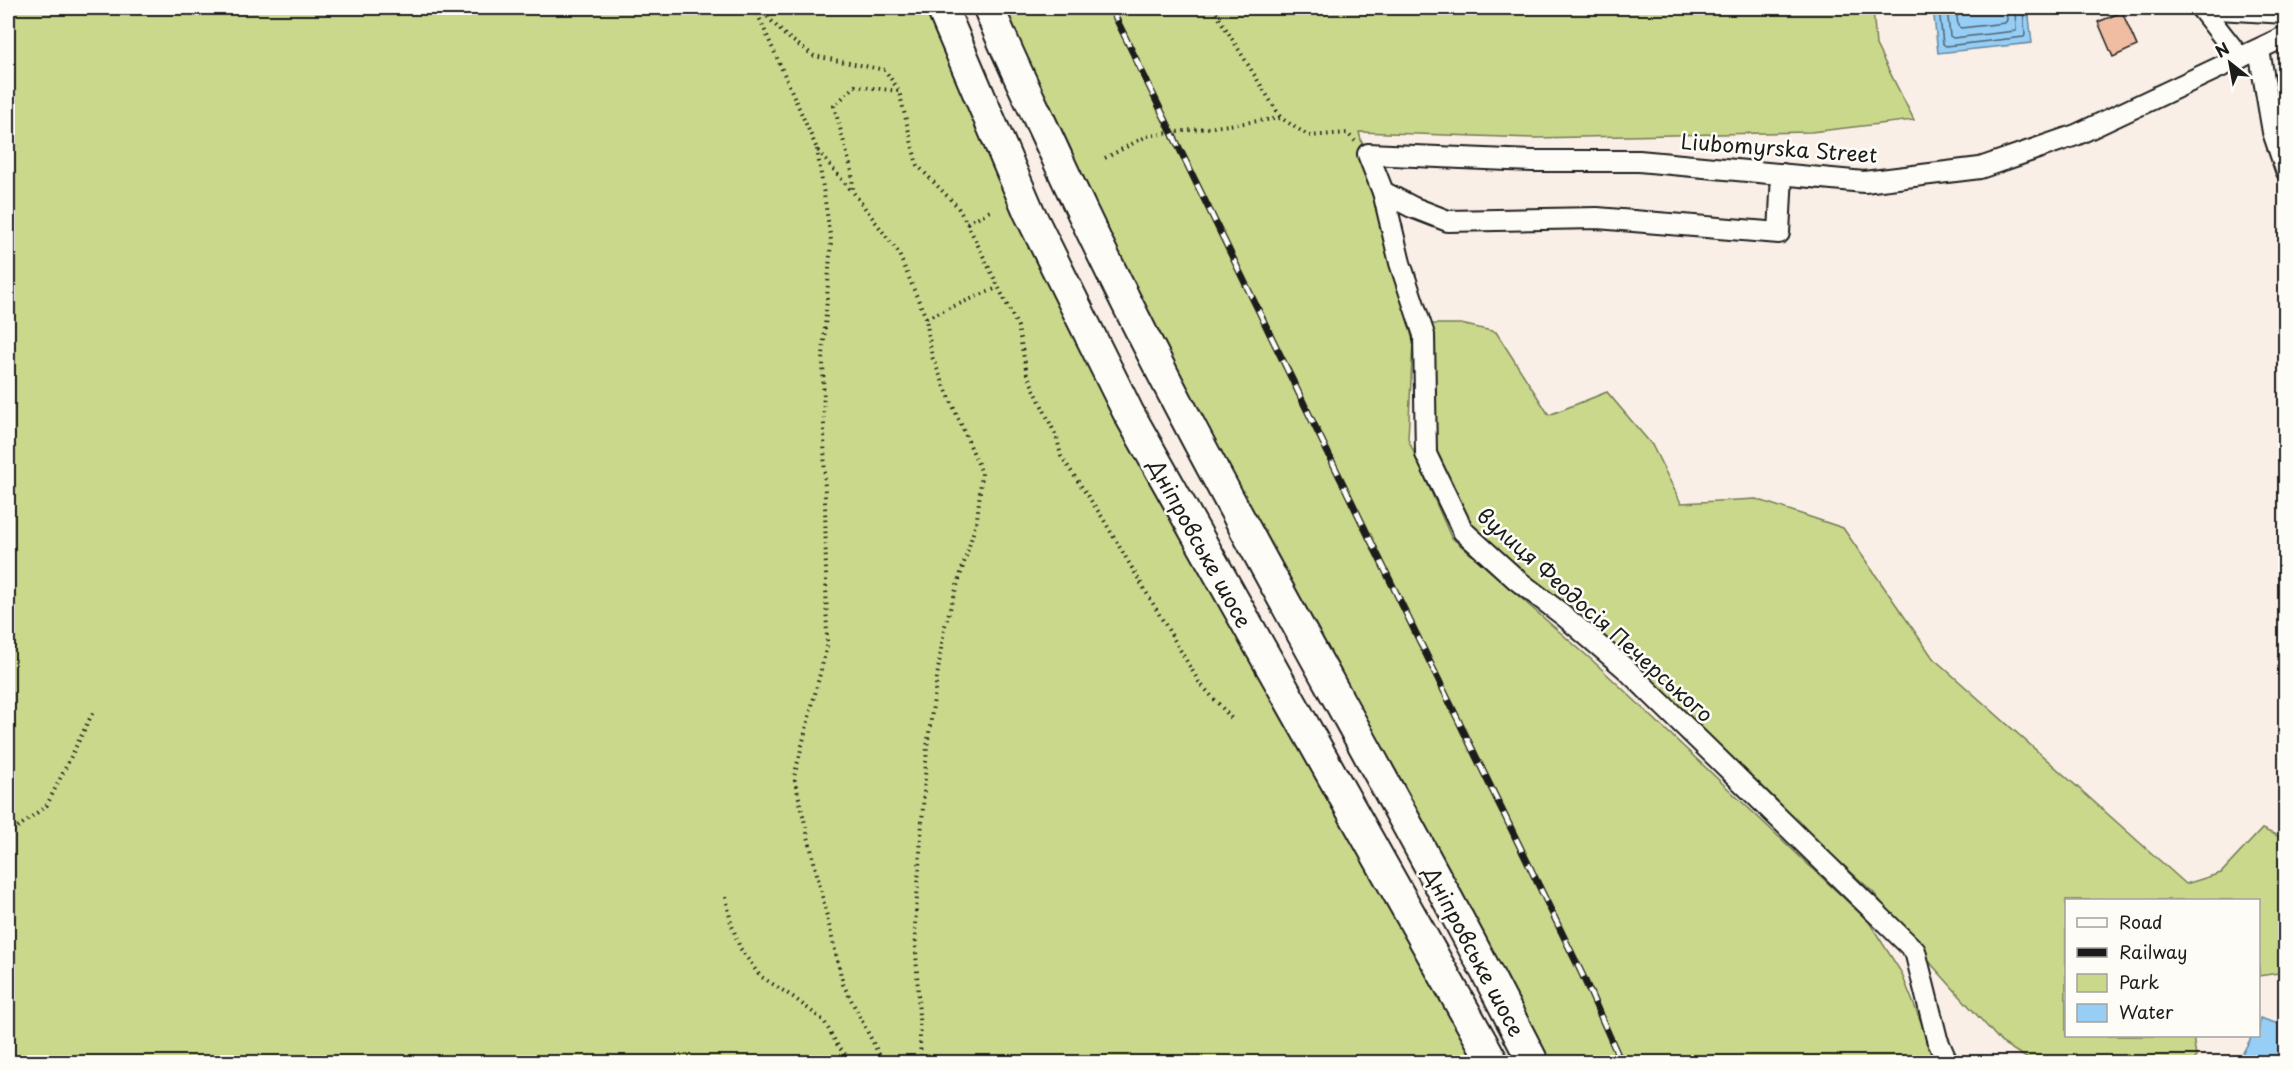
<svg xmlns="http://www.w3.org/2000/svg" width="2293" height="1070" font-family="'Playpen Sans',sans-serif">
	<rect width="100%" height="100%" fill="#faefe6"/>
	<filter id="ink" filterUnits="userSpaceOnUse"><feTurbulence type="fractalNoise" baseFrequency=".0167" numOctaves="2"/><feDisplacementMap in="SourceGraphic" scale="12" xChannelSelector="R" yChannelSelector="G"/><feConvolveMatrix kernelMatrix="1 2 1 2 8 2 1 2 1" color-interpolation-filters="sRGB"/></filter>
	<g filter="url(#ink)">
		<g fill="#cad88c" stroke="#737a54" stroke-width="1.5">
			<polygon points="8,8 938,8 1029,212 1490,1062 8,1062"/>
			<polygon points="1000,8 1873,8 1876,45 1914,120 1811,132 1535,138 1359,132 1413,341 1408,439 1451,537 1593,661 1869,922 1901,972 1937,1062 1550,1062 1409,794 1198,414 1060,138"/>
			<polygon points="1432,324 1461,324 1496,332 1549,415 1607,392 1652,445 1681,503 1756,499 1843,528 1933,658 2186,884 2221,873 2262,829 2283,838 2286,846 2285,972 2259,976 2258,900 2066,900 2066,1036 2193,1036 2196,1057 2194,1062 2033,1062 2002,1043 1933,966 1873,892 1472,529 1436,454"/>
		</g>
		<g fill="#96cef5" stroke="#65879e" stroke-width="1.5">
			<polygon points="1933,8 2028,8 2032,43 1938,53"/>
			<polygon points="2260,1018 2285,1026 2285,1062 2238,1062 2252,1036 2258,1036"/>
		</g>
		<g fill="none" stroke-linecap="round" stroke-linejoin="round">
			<g stroke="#4d6373" stroke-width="1.5">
				<polyline points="1939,8 1943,44 1946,46 2024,37 2025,35 2023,8"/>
				<polyline points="1947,8 1950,36 1953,38 2016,31 2015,8"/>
				<polyline points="1956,8 1958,26 1961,28 2005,23 2007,20 2006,8"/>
			</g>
		</g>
		<polygon fill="#f0bda2" stroke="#1c1c1c" stroke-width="1.5" points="2122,12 2137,46 2113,57 2098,22"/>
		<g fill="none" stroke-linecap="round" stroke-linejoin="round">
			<defs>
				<g id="minor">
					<polyline points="2201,8 2286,13"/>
					<polyline points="2201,8 2240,58"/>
					<polyline points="2259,50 2273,132 2286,170"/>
					<polyline points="1383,192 1412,207 1448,221 1597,218 1779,233 1782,174"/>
					<polyline points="1947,1062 1937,1039 1915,951 1626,669 1563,615 1517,580 1463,531 1426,454 1424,335 1400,263 1383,192 1368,154 1532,161 1639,161 1864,182 1980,168 2076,135 2286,36"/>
				</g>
				<g id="primary">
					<polyline points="942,8 1029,212 1128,412 1493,1062"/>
					<path d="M989 8C1009 59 1035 109 1058 160 1200 469 1379 759 1533 1062"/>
				</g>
			</defs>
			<use href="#minor" stroke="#1c1c1c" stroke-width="24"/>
			<use href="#primary" stroke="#1c1c1c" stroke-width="34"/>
			<g stroke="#1c1c1c" stroke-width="4" stroke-dasharray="1.5 4.5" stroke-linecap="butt">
				<polyline points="755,8 817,149 852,192"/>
				<polyline points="759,8 785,35 814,56 885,70 899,91"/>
				<polyline points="1213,8 1281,118"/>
				<polyline points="817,149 831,240 823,356 827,646 794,777 843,984 883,1062"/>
				<polyline points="1105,158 1147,136 1281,118 1309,136 1347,133 1355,141"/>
				<polyline points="967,223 990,211"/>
				<polyline points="926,318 898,252 853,192 852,172 834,106 855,86 899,91 917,165 957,206 967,223 1018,327 1027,374 1057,438 1061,456 1102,517 1199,682 1232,719"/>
				<polyline points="8,835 47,805 94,710"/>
				<polyline points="726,897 731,923 740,948 760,976 793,997 824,1021 838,1046 852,1062"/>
				<polyline points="921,1062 915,927 927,747 944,629 977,520 982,473 932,357 926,318 997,288"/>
			</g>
			<use href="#minor" stroke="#fdfcf7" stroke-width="20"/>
			<use href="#primary" stroke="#fdfcf7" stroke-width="30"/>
			<defs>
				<polyline id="rail" points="1111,8 1582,974 1621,1062"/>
			</defs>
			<use href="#rail" stroke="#1c1c1c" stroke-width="7"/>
			<use href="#rail" stroke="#fdfcf7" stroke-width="4.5" stroke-dasharray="14" stroke-linecap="butt"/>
		</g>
	</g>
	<g text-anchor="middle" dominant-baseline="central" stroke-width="5" stroke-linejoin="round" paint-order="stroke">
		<g font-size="21" fill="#1c1c1c" stroke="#fdfcf7">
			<text transform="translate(1779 147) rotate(4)">Liubomyrska Street</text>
			<text transform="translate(1201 543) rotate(61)">Дніпровське шосе</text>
			<text transform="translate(1596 614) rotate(42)">вулиця Феодосія Печерського</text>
			<text transform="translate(1475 951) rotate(62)">Дніпровське шосе</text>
		</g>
	</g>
	<rect width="2293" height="1070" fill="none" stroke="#fdfcf7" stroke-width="30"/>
	<rect x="15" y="15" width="2263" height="1040" fill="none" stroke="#1c1c1c" stroke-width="2" filter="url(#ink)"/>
	<rect x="2065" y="899" width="195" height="138" fill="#fdfcf7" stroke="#a3a29f" stroke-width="1.5"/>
	<rect x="2077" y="918" width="30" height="9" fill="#fdfcf7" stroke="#a3a29f" stroke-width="1.5"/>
	<text x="2119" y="929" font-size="18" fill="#1c1c1c">Road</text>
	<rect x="2077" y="948" width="30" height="9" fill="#1c1c1c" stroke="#a3a29f" stroke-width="1.5"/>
	<text x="2119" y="959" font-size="18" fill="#1c1c1c">Railway</text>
	<rect x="2077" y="974" width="30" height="18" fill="#cad88c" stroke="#a3a29f" stroke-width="1.5"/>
	<text x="2119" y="989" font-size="18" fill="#1c1c1c">Park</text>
	<rect x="2077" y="1004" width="30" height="18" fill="#96cef5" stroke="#a3a29f" stroke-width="1.5"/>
	<text x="2119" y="1019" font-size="18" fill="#1c1c1c">Water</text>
	<g transform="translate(2230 63) rotate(329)" stroke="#fdfcf7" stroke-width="4.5" paint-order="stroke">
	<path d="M0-4.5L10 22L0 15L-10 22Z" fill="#1c1c1c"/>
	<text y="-9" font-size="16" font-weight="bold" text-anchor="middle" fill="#1c1c1c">N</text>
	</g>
</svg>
